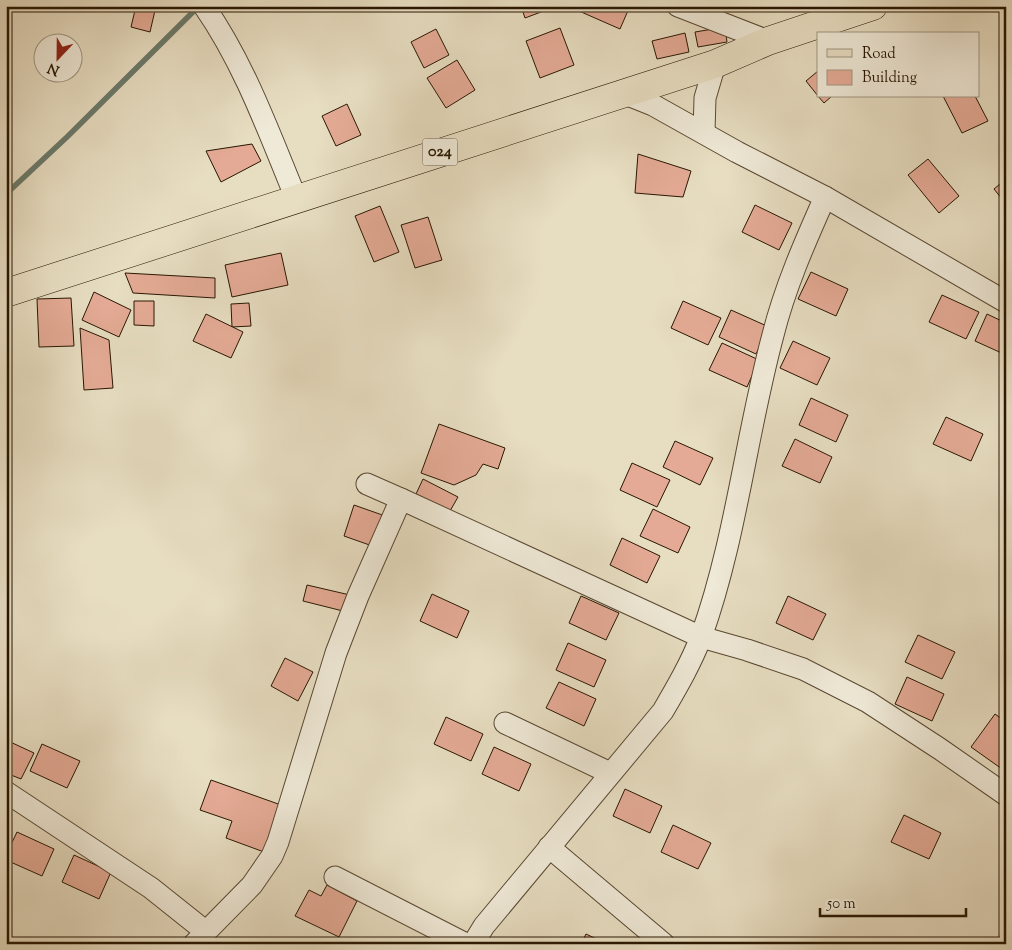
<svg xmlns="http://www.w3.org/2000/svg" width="1012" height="950" font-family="'Sorts Mill Goudy',serif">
	<rect width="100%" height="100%" fill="#e7ddc1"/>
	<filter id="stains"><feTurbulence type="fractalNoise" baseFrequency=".004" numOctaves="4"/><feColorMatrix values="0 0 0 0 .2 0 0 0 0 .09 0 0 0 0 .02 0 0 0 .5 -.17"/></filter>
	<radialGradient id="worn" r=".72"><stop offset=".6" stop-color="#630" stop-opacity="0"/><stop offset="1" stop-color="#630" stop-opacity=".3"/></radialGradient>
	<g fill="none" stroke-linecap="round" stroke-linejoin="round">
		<polyline stroke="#6b7a6a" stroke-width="5.5" points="6,194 67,137 199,6"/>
	</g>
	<g fill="#e4aa95" stroke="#281702">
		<polygon points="136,6 156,6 150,32 131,27"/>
		<polygon points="521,6 557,6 525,18"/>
		<polygon points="582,6 630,6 620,29 579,11"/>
		<polygon points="725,27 727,42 698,47 695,32"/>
		<polygon points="560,28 574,65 540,78 526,41"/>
		<polygon points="436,29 449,55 424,68 411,42"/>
		<polygon points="685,33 689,52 657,59 652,41"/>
		<polygon points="457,60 475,90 446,108 427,78"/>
		<polygon points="818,71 818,96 806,81"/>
		<polygon points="818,96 832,96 824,103"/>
		<polygon points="943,96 975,96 988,121 962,133"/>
		<polygon points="347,104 361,135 336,146 322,116"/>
		<polygon points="252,144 261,161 221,182 206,151"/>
		<polygon points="638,154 691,171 683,197 635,193"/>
		<polygon points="928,159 959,196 939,213 908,175"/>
		<polygon points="1006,179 1006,204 994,189"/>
		<polygon points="755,205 792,223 779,250 742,232"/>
		<polygon points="380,206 399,252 374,262 355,216"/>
		<polygon points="428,217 442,260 415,268 401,225"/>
		<polygon points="281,253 288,285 232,297 225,265"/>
		<polygon points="811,272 848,289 836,316 798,299"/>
		<polygon points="125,273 215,278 215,298 133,293"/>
		<polygon points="94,292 131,310 119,337 82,320"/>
		<polygon points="942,295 979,312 966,339 929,322"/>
		<polygon points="71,298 74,346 39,347 37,299"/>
		<polygon points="134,301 154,301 154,326 134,325"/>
		<polygon points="683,301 721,318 708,345 671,328"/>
		<polygon points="249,303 251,326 232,327 231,304"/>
		<polygon points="731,310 769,327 756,354 719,337"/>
		<polygon points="206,314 243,332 231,358 193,341"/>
		<polygon points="987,314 1006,323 1006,355 975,341"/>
		<polygon points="80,328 109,340 113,388 84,390"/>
		<polygon points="793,341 830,358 817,385 780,368"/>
		<polygon points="722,343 759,360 747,387 709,370"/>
		<polygon points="811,398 848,415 836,442 799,425"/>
		<polygon points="946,417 983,434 971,461 933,444"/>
		<polygon points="439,424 505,448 498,469 483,464 476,475 454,485 421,473"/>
		<polygon points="795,439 832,457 820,483 782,466"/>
		<polygon points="675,441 713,458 700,485 663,467"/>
		<polygon points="632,463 670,480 657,507 620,490"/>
		<polygon points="423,479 458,497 450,511 416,494"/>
		<polygon points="354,505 388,517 378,548 344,536"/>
		<polygon points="653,509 690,527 678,553 640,536"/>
		<polygon points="622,538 660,556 647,583 610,565"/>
		<polygon points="307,585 350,595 347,612 303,601"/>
		<polygon points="432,594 469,611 457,638 420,621"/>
		<polygon points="581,596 619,613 606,640 569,623"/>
		<polygon points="788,596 826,614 813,640 776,623"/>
		<polygon points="918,635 955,652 942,679 905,662"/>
		<polygon points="568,643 606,660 594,687 556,670"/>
		<polygon points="285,658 313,672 298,701 271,686"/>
		<polygon points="907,677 944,694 932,721 895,704"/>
		<polygon points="559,682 596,699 584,726 546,708"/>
		<polygon points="995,714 1006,722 1006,764 1002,769 971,747"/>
		<polygon points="446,717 483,734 471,761 434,744"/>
		<polygon points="6,740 34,753 21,779 6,773"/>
		<polygon points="42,744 80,761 67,788 30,771"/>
		<polygon points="494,747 531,764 519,791 482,774"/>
		<polygon points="211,780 281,805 264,852 226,838 232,821 200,810"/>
		<polygon points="625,789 662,806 650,833 613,816"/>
		<polygon points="904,815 941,833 929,859 891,842"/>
		<polygon points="673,825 711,843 698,869 661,852"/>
		<polygon points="17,832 54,849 42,876 6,860 6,855"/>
		<polygon points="74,855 111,872 99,899 62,882"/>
		<polygon points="327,885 357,901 339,937 295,916 309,890 321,896"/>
		<polygon points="1006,923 1006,941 999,938"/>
		<polygon points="586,934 607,944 581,944"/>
		<polygon points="121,938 133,944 118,944"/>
	</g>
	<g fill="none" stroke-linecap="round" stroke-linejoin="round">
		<defs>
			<g id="minor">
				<path d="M204 6C245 65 269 133 296 198"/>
				<polyline points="678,6 768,41"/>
				<polyline points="623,93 653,105 737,152 825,197 1006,302"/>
				<polyline points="704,132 705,98 715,64"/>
				<polyline points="367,484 401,499"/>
				<polyline points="505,723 610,773"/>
				<polyline points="6,792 151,888 205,931"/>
				<polyline points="549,847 664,944"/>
				<polyline points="335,877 466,944"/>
				<polyline points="194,944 252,885 272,856 278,842 336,653 358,596 401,499 701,637 747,650 803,669 868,702 940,749 1006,795"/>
				<path d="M473 944 484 926 663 711C677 687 691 663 701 637 736 540 746 435 773 335 785 287 805 242 825 197"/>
			</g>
			<polyline id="major" points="6,293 715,64 768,41 873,6"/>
		</defs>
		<use href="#minor" stroke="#584832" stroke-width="23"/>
		<use href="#major" stroke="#281702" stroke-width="29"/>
		<use href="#minor" stroke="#efe9d7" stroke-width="21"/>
		<use href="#major" stroke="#e7ddc1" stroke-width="28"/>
	</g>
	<g text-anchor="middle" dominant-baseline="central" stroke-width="5" stroke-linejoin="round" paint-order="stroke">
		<rect fill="#efe9d7" stroke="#645642" stroke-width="1" x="422.5" y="138.5" width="35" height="27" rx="4"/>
		<g font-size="16" font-weight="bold" fill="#281702">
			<text x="440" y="152">024</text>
		</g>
	</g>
	<rect width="1012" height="950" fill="none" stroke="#e7ddc1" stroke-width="25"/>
	<rect x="8" y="8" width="997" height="935" fill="none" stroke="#281702" stroke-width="2.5"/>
	<rect x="12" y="12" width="987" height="925" fill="none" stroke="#281702"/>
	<rect x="817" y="32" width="162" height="65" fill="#efe9d7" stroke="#9f9582"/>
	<rect x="827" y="49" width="25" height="8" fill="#e7ddc1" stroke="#9f9582"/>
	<text x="862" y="58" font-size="15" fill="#281702">Road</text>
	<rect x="827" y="70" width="25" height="15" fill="#e4aa95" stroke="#9f9582"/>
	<text x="862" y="82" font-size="15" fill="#281702">Building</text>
	<g transform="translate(58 58) rotate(202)"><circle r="24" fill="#efe9d7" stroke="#9f9582"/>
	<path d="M0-4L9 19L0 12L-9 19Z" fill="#8f2418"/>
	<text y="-8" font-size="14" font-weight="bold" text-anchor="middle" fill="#281702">N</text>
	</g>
	<path d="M820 908v8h146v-8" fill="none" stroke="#281702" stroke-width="2.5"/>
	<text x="827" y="908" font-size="15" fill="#281702" stroke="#efe9d7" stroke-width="4" paint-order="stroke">50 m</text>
	<rect width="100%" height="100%" filter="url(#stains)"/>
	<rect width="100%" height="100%" fill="url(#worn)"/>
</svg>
